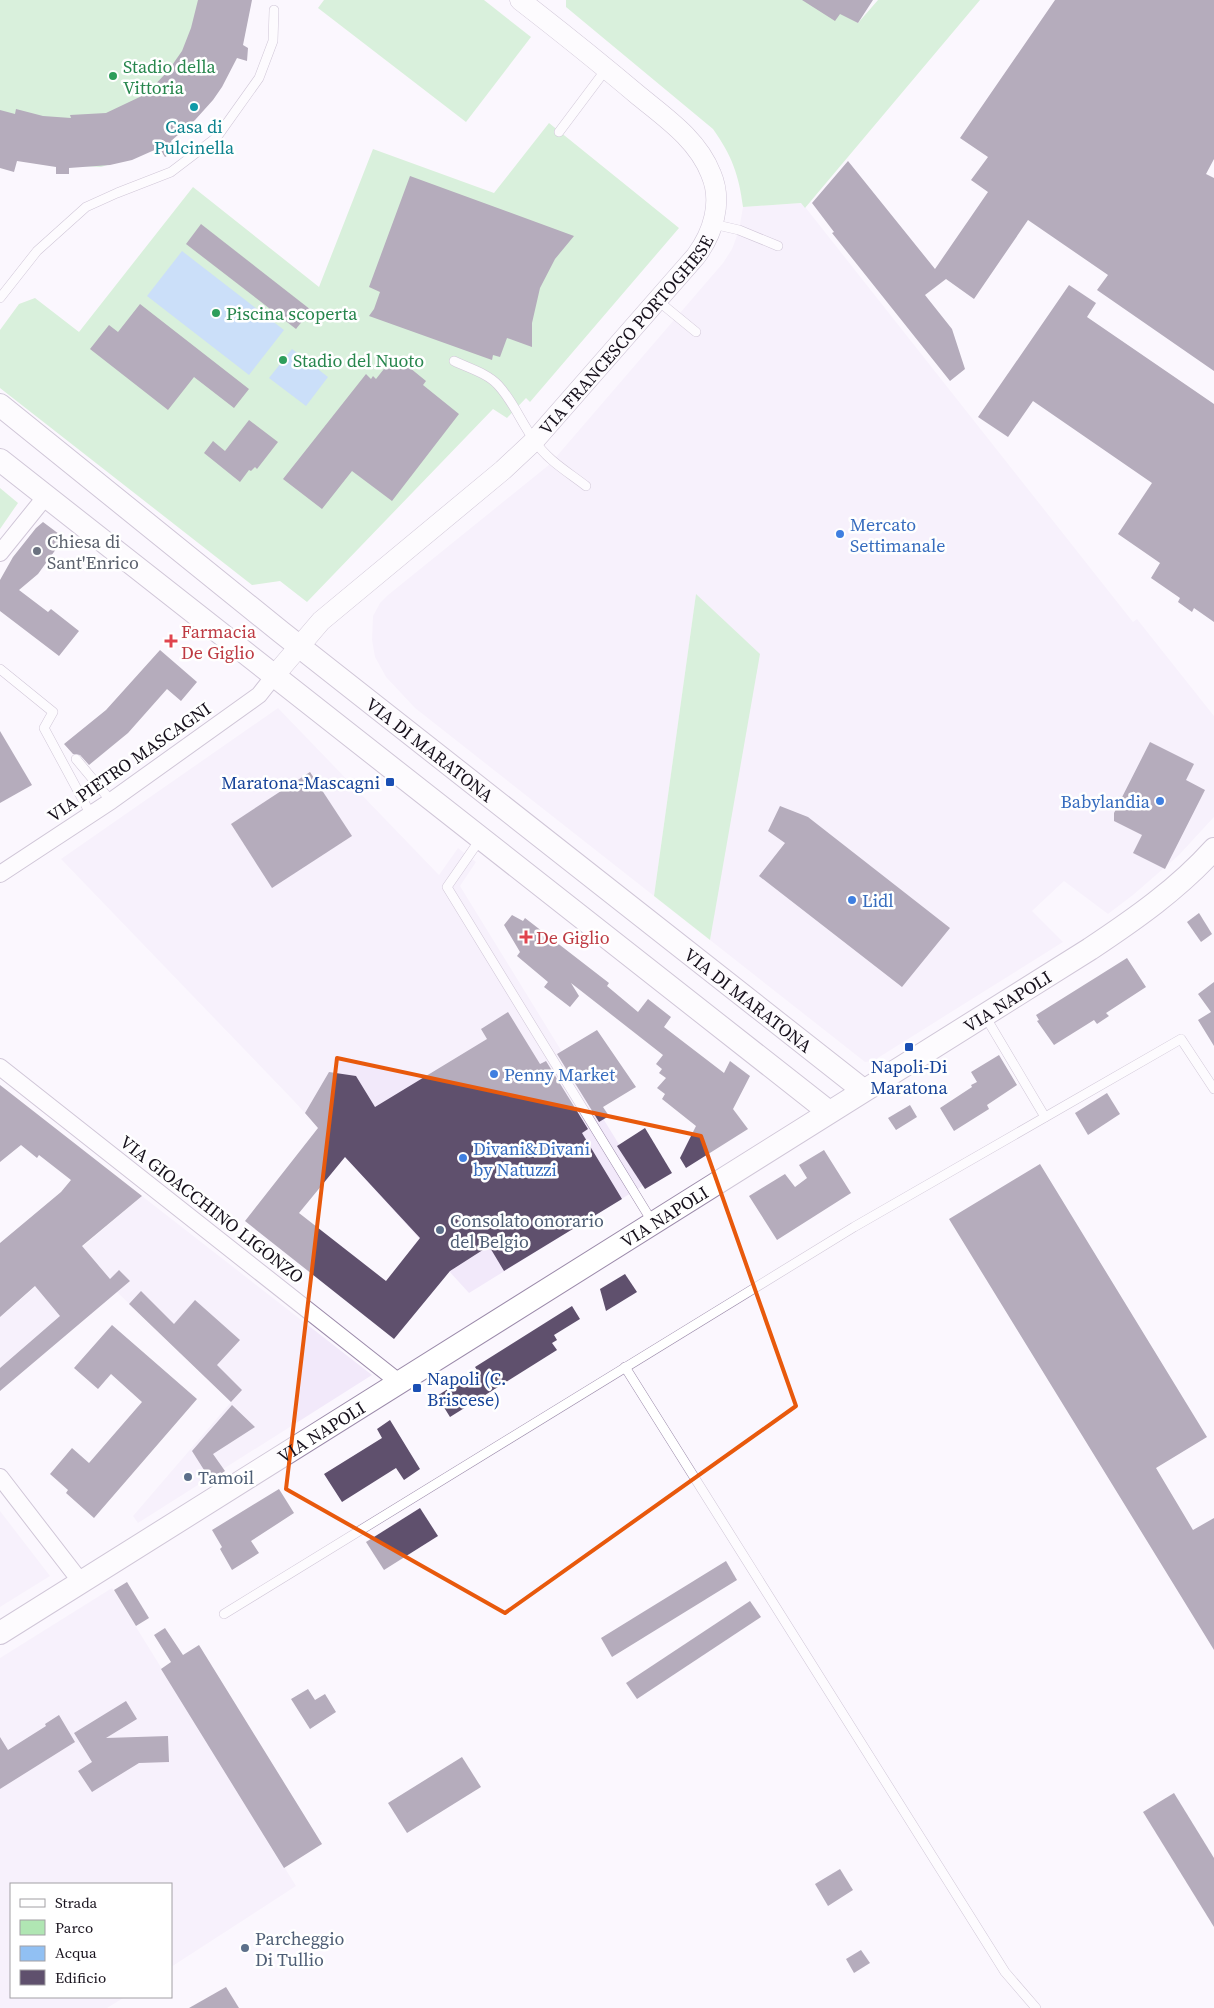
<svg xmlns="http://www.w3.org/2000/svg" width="1214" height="2008" font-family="'Source Serif 4',serif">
	<rect width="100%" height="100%" fill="#fbf7fe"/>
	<g fill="#f2e9fa">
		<polygon points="802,203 1133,622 1137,619 1214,716 1214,817 1179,855 1133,895 1108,914 1064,881 1032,911 1063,942 873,1061 865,1062 710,940 714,915 696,595 654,896 415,708 386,677 375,657 372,640 373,616 380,603 388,595 550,464 723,263 732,249 739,230 743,207"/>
		<polygon points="278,708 439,875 458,848 476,862 460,886 644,1185 469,1293 293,1100 61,859"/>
		<polygon points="142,1196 372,1375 138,1523 133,1516 231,1402 117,1292 0,1391 0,1317"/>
		<polygon points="0,1511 50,1576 0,1607"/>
		<polygon points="112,1588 296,1886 171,1967 171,1884 11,1884 11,1997 125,1997 107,2008 0,2008 0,1658"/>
	</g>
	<g fill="#b0e6b3">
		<polygon points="0,0 250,0 216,95 178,135 139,155 101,167 39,164 0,155"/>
		<polygon points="324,0 484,0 531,37 466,122 318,8"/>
		<path d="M566 0H827L858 23 878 0H980L805 208 801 203 743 207C739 175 732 156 713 129L566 7Z"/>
		<polygon points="549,123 679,228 530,402 526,398 507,418 493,409 307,602 280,581 252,585 0,388 0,330 19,304 35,298 79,332 193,187 319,287 373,149 494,193"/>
		<polygon points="0,488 18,503 0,529"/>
		<polygon points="696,594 760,654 710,940 654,896"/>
	</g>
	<g fill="#91c0f3">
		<polygon points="182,251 284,330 249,375 147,296"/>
		<polygon points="292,349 328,377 306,406 269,378"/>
	</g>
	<g fill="#5f506d" fill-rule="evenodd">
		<polygon points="198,0 252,0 243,45 248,48 247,61 237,58 222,87 213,100 195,120 171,141 176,151 165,157 159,148 132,160 110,165 69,168 69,174 56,174 56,167 17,161 14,172 0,168 0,110 15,114 16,109 43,116 71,118 70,115 106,113 146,94 168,71 182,51 191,28"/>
		<polygon points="802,0 873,0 858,23 840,14 835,21"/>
		<polygon points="1055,0 1214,0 1214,159 1206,174 1214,178 1214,371 1097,290 1108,275 1028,220 974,299 946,279 925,295 952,329 965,369 950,381 832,233 834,232 812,203 848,161 935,269 988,192 971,180 988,157 960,138"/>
		<polygon points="410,176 574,236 555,259 540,288 532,323 532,347 507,338 500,357 493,355 492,360 369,316 374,309 380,292 369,287"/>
		<polygon points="201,224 311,310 296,329 186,244"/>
		<polygon points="1069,285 1096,303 1087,317 1214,404 1214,622 1194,608 1192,612 1178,602 1180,598 1151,578 1160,563 1118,534 1152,483 1033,401 1008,437 978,417"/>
		<polygon points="140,304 249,389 234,408 194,377 168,410 90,349 109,325 118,332"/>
		<polygon points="399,359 426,381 423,385 459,414 392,501 352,471 322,509 283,479 366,374 371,379 373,376 376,379 391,360 395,364"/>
		<polygon points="249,420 278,442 257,469 255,467 251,471 249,470 240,482 204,453 213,441 225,451"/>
		<polygon points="43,522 63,537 59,545 38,574 19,590 48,612 51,609 79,631 59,656 0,611 0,580 13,557 36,528"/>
		<polygon points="160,650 197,682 181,701 167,689 128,733 89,765 80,755 73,754 64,744 106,710"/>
		<polygon points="0,731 32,785 0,803"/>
		<polygon points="1150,742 1194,764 1186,780 1205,790 1165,869 1133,853 1142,835 1114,821 1114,813"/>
		<polygon points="310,772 352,836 272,888 231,824"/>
		<polygon points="780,806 808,817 950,928 902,987 759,876 785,843 768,831"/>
		<polygon points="1199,913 1212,934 1201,942 1187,922"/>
		<polygon points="512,915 523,921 525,918 609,983 607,986 638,1012 648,999 671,1017 664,1027 724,1073 730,1061 750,1076 733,1109 748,1129 686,1168 680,1158 696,1126 662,1099 665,1094 657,1088 666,1078 659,1073 662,1069 656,1064 663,1055 571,983 579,996 570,1007 544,987 548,982 517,956 520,952 504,925"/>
		<polygon points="1127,958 1146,987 1106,1013 1109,1016 1097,1024 1094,1020 1054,1045 1037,1021 1039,1020 1036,1015"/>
		<polygon points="1214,982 1214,1046 1198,1020 1211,1012 1198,994"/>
		<path d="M508 1012 540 1064 546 1061 588 1129 582 1133 622 1199 504 1271 489 1246 450 1271 394 1339 245 1221 318 1128 305 1113 329 1072 356 1076 375 1107 487 1039 481 1029ZM345 1157 420 1238 386 1281 299 1213Z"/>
		<polygon points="597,1030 636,1087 603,1107 609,1116 599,1122 557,1054"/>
		<polygon points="999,1055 1017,1085 987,1105 989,1109 954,1131 940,1108 972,1087 971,1085 977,1082 971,1072"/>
		<polygon points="0,1085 142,1196 82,1246 110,1279 119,1270 130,1281 0,1391 0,1368 60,1316 35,1286 0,1317 0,1243 61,1192 71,1180 39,1155 37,1158 21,1145 0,1162"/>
		<polygon points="1107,1093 1120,1114 1088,1135 1075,1113"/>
		<polygon points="910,1105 917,1117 896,1130 888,1118"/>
		<polygon points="645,1128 672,1173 645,1189 617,1146"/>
		<polygon points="824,1150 851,1193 777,1240 749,1196 785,1174 795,1187 807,1178 799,1165"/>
		<polygon points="1040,1164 1207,1437 1156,1468 1193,1530 1214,1518 1214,1650 949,1219"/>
		<polygon points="625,1274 637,1292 606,1311 600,1289"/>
		<polygon points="141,1291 174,1324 195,1300 240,1340 217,1365 242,1390 231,1402 129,1304"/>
		<polygon points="572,1306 580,1319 554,1335 557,1340 552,1343 557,1350 450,1417 437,1396 477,1370 475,1367"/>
		<polygon points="112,1325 197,1399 94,1518 66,1493 68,1490 50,1474 72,1448 89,1463 142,1402 111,1374 98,1389 74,1368"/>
		<polygon points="232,1405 255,1427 213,1454 225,1471 211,1481 192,1451"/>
		<polygon points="390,1420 420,1469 404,1480 396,1468 342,1502 324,1474 382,1438 377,1429"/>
		<polygon points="279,1489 294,1513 251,1541 259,1553 232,1570 220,1549 222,1547 212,1530"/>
		<polygon points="420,1508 438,1536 384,1570 366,1542"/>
		<polygon points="726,1561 737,1580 612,1657 601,1638"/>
		<polygon points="127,1582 149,1618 136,1626 114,1590"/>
		<polygon points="750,1601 761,1617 637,1699 626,1683"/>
		<polygon points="165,1628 183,1655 199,1645 322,1844 284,1868 161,1669 171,1662 154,1635"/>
		<polygon points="308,1689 315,1700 325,1694 336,1712 310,1729 291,1699"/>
		<polygon points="126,1701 137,1719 106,1738 168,1736 169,1762 139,1763 92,1792 78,1771 92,1762 74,1733"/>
		<polygon points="59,1715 75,1742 0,1789 0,1737 8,1750 46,1726 45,1724"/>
		<polygon points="462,1757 481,1787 407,1833 388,1803"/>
		<polygon points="1174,1793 1214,1858 1214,1927 1143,1812"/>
		<polygon points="840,1869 853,1890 828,1906 815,1884"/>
		<polygon points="861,1950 870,1963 854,1973 846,1959"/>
		<polygon points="226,1987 239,2008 189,2008"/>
	</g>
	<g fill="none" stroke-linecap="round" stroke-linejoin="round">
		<defs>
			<g id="service">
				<polyline points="559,132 607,68"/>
				<polyline points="713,224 739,230 778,246"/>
				<polyline points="0,298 37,251 86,207 117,193 171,172 217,137 259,78 273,41 274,10"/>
				<polyline points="657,300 696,332"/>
				<path d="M454 361C468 368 487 373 498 385 513 401 521 422 534 440 547 460 568 472 586 486"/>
				<polyline points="0,669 53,712 44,728 91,815"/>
				<polyline points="76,759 111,801"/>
				<polyline points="481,838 447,887 653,1223"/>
				<polyline points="985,1016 1045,1117"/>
				<polyline points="625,1367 1005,1972 1036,2008"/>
				<polyline points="224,1614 854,1227 1181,1039 1214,1089"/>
			</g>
			<g id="minor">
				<polyline points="0,553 46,496"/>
				<polyline points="0,874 111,801 259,695 274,676"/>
				<polyline points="0,1067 400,1383"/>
				<polyline points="0,1477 81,1582"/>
			</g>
			<g id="tertiary">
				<path id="s1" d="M274 676 321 621 503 470 534 441 696 256C713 233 723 202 711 174 698 140 666 118 639 96 600 63 560 31 520 0"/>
			</g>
			<g id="secondary">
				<path id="s2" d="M0 405 281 632 863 1090"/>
				<polyline points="0,460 829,1112"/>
				<path id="s3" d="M0 1633 1090 949C1135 919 1178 889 1214 849"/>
			</g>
		</defs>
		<use href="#service" stroke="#9b8aaa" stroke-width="10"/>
		<use href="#minor" stroke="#9b8aaa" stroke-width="18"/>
		<use href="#tertiary" stroke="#9b8aaa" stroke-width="21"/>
		<use href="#secondary" stroke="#9b8aaa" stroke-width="24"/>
		<use href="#service" stroke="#fff" stroke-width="9"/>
		<use href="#minor" stroke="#fff" stroke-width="16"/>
		<use href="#tertiary" stroke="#fff" stroke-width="20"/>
		<use href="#secondary" stroke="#fff" stroke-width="22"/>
	</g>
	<path d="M0 0H1214V2008H0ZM337 1058 701 1136 796 1406 505 1613 286 1489Z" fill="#fbf7fe" fill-opacity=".55" fill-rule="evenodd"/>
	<path fill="none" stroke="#e8590c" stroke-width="4" stroke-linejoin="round" d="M337 1058 701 1136 796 1406 505 1613 286 1489Z"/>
	<g fill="#2e9e5b" stroke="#fff" stroke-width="2">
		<circle cx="113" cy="76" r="5"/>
		<circle cx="216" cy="313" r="5"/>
		<circle cx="283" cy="360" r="5"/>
	</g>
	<circle fill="#0f9aa8" stroke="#fff" stroke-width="2" cx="194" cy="107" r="5"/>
	<g fill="#3f7fe0" stroke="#fff" stroke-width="2">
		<circle cx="840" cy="534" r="5"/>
		<circle cx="1160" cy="801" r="5"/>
		<circle cx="852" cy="900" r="5"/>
		<circle cx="494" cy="1074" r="5"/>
		<circle cx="463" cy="1158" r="5"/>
	</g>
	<circle fill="#6b7280" stroke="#fff" stroke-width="2" cx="37" cy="551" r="5"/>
	<g fill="#e0444e" stroke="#fff" stroke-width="2">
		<path d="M168.5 633.5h5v5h5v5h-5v5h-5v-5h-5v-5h5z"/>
		<path d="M523.5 929.5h5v5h5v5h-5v5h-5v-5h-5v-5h5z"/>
	</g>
	<g fill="#1a4fb4" stroke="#fff" stroke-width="2">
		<rect x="385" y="777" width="10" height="10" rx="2.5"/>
		<rect x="904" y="1042" width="10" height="10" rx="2.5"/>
		<rect x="412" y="1383" width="10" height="10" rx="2.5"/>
	</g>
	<g fill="#5c6f8a" stroke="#fff" stroke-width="2">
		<circle cx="440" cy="1230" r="5"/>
		<circle cx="188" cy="1477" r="5"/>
		<circle cx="245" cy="1948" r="5"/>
	</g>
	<g text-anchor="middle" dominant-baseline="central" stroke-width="5" stroke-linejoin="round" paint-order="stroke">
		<g font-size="18" fill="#27864d" stroke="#fff" text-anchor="start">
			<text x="123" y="66">Stadio della<tspan x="123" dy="21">Vittoria</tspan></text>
			<text x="226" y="313">Piscina scoperta</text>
			<text x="293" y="360">Stadio del Nuoto</text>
		</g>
		<g font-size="18" fill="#0d838f" stroke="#fff">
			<text x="194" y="126">Casa di<tspan x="194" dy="21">Pulcinella</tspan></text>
		</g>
		<g font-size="18" fill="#17111c" stroke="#fff">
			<text stroke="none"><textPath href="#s1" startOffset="492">VIA FRANCESCO PORTOGHESE</textPath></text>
			<text stroke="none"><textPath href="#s2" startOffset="551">VIA DI MARATONA</textPath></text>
			<text transform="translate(129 762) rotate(-35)">VIA PIETRO MASCAGNI</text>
			<text stroke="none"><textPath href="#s2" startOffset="956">VIA DI MARATONA</textPath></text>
			<text stroke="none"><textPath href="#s3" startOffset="1189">VIA NAPOLI</textPath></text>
			<text transform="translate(212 1209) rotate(38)">VIA GIOACCHINO LIGONZO</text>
			<text stroke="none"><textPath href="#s3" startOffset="784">VIA NAPOLI</textPath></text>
			<text stroke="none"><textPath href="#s3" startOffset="379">VIA NAPOLI</textPath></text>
		</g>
		<g font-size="18" fill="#366cbe" stroke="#fff" text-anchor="start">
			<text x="850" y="524">Mercato<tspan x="850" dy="21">Settimanale</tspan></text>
			<text x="1150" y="801" text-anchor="end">Babylandia</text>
			<text x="862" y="900">Lidl</text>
			<text x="504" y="1074">Penny Market</text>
			<text x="473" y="1148">Divani&amp;Divani<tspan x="473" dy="21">by Natuzzi</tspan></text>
		</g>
		<g font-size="18" fill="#5b616d" stroke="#fff" text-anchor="start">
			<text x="47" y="541">Chiesa di<tspan x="47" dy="21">Sant'Enrico</tspan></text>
		</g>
		<g font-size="18" fill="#be3a42" stroke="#fff" text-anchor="start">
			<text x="181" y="631">Farmacia<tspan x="181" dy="21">De Giglio</tspan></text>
			<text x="536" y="937">De Giglio</text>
		</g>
		<g font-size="18" fill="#164399" stroke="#fff" text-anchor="end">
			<text x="380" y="782">Maratona-Mascagni</text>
			<text x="909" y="1066" text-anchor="middle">Napoli-Di<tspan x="909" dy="21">Maratona</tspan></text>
			<text x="427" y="1378" text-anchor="start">Napoli (C.<tspan x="427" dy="21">Briscese)</tspan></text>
		</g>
		<g font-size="18" fill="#4e5e75" stroke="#fff" text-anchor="start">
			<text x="450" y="1220">Consolato onorario<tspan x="450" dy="21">del Belgio</tspan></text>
			<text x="198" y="1477">Tamoil</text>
			<text x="255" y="1938">Parcheggio<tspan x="255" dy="21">Di Tullio</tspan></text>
		</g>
	</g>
	<rect x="10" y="1883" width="162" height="115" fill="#ffffff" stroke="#a2a0a4"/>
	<rect x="20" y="1899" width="25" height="8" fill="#ffffff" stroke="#a2a0a4"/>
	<text x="55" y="1908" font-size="15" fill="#17111c">Strada</text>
	<rect x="20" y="1920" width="25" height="15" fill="#b0e6b3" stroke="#a2a0a4"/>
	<text x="55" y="1933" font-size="15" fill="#17111c">Parco</text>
	<rect x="20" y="1946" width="25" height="15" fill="#91c0f3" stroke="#a2a0a4"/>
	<text x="55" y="1958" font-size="15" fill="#17111c">Acqua</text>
	<rect x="20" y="1970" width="25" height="15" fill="#5f506d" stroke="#a2a0a4"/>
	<text x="55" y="1983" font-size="15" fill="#17111c">Edificio</text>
</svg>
